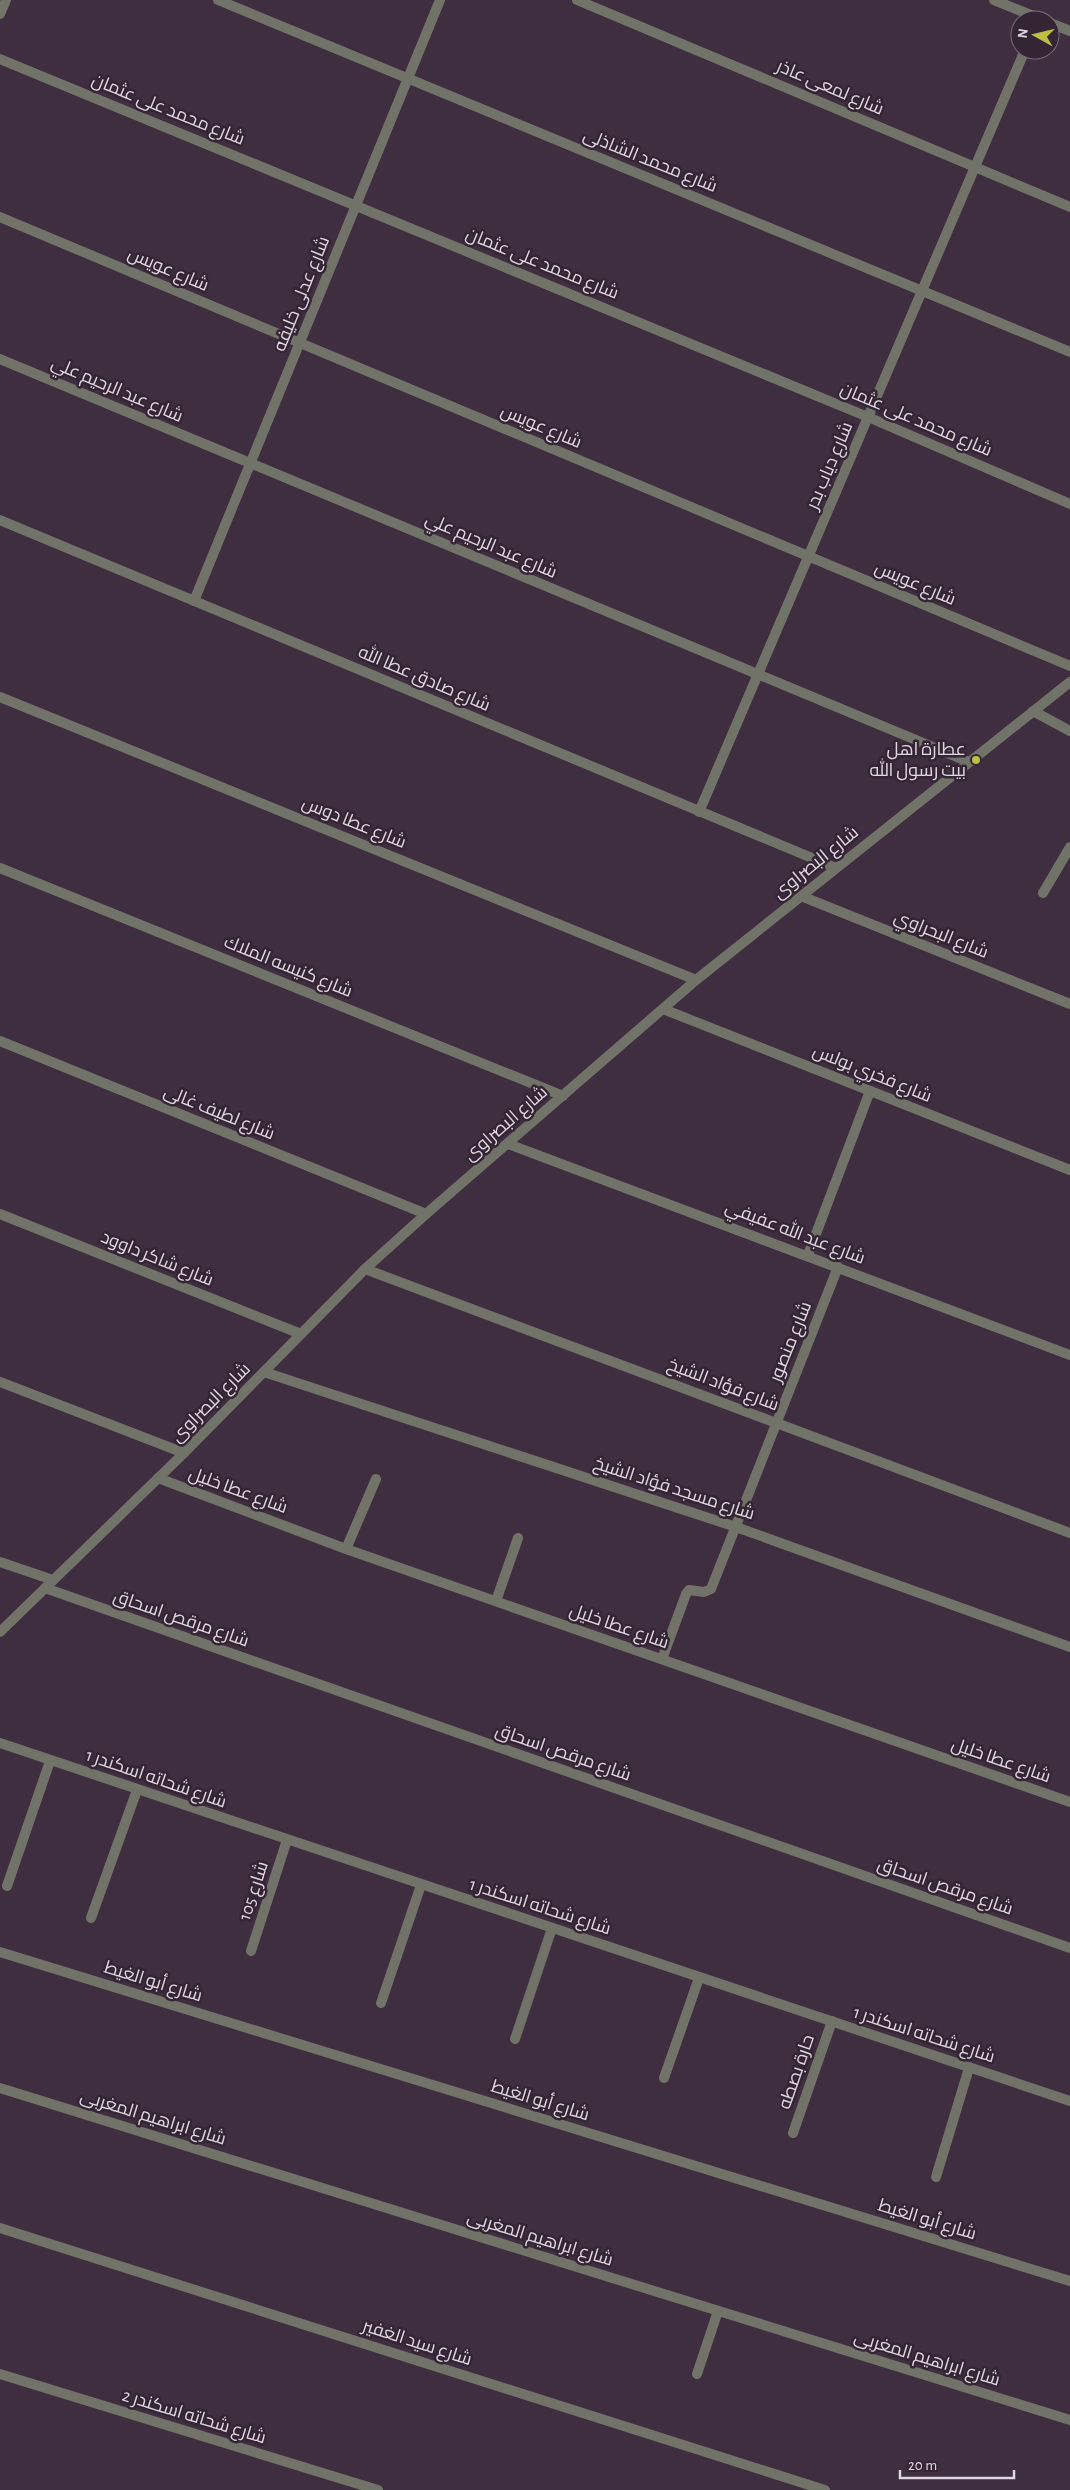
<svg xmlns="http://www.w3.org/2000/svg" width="1070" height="2490" font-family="'Alegreya Sans',Cairo,sans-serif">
	<rect width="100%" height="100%" fill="#3e2e40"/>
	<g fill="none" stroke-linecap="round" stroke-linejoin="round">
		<g stroke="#727368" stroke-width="10">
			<polyline points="218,0 1070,352"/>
			<polyline points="577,0 1070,207"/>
			<polyline points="994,0 1043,20"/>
			<polyline points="0,14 6,0"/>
			<polyline points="1050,23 1070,31"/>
			<polyline points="0,59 868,417 1070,504"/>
			<polyline points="0,217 1070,666"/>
			<polyline points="0,359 969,762"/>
			<polyline points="0,520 836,868"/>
			<polyline points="194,601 440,0"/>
			<polyline points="0,697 696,980"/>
			<polyline points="1033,711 1070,731"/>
			<polyline points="699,812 1025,50"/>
			<polyline points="0,868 563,1096"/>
			<polyline points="1043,893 1070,847"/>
			<polyline points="801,896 1070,1004"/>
			<polyline points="663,1009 1070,1170"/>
			<polyline points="0,1041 426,1214"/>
			<polyline points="508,1144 1070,1355"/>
			<polyline points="0,1214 301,1334"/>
			<polyline points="808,1255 870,1091"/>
			<polyline points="365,1269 1070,1533"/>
			<polyline points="264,1372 736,1527 1070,1647"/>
			<polyline points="0,1382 184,1453"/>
			<polyline points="158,1478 346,1549 1070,1802"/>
			<polyline points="346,1549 376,1479"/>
			<polyline points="0,1562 53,1580"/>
			<polyline points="45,1588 1070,1948"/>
			<polyline points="496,1601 518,1538"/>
			<polyline points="662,1659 686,1594 689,1590 704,1592 711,1589 838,1267"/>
			<polyline points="0,1743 1070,2101"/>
			<polyline points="7,1886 50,1761"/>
			<polyline points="91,1918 137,1790"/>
			<polyline points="251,1951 287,1840"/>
			<polyline points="0,1952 1070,2281"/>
			<polyline points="381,2003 421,1885"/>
			<polyline points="515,2039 552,1928"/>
			<polyline points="664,2078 699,1978"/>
			<polyline points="0,2088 1070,2420"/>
			<polyline points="793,2133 832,2021"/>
			<polyline points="936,2177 969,2068"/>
			<polyline points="0,2228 825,2490"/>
			<polyline points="0,2374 378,2490"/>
			<polyline points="697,2374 718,2311"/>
		</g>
		<polyline stroke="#727368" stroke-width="10" points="0,1632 184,1453 365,1269 426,1214 696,980 1070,682"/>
	</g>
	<circle fill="#bdbf43" stroke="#342535" stroke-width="2" cx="976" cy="760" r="5"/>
	<g text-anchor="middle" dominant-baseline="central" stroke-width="5" stroke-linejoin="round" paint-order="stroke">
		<g font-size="18" fill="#e0d6e1" stroke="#342535">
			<text transform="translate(830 88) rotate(23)">شارع لمعى عاذر</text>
			<text transform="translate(168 110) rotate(22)">شارع محمد على عثمان</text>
			<text transform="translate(650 161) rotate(22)">شارع محمد الشاذلى</text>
			<text transform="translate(542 264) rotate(22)">شارع محمد على عثمان</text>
			<text transform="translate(168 270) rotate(23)">شارع عويس</text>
			<text transform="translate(302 294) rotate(-68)">شارع عدلى خليفه</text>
			<text transform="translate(117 390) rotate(23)">شارع عبد الرحيم علي</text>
			<text transform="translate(916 420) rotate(23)">شارع محمد على عثمان</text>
			<text transform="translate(541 427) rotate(23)">شارع عويس</text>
			<text transform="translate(830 466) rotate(-67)">شارع دياب بدر</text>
			<text transform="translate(491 546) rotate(23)">شارع عبد الرحيم علي</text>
			<text transform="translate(915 584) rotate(23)">شارع عويس</text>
			<text transform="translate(424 679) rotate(23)">شارع صادق عطا الله</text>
			<text transform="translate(354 823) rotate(22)">شارع عطا دوس</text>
			<text transform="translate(816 863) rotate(-39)">شارع البصراوى</text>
			<text transform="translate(941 935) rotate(22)">شارع البحراوي</text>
			<text transform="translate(288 967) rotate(22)">شارع كنيسه الملاك</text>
			<text transform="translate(872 1074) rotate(22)">شارع فخري بولس</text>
			<text transform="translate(219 1113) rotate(22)">شارع لطيف غالى</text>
			<text transform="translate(506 1124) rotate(-41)">شارع البصراوى</text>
			<text transform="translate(795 1233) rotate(21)">شارع عبد الله عفيفي</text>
			<text transform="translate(157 1259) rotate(22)">شارع شاكر داوود</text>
			<text transform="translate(791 1342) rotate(-68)">شارع منصور</text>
			<text transform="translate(723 1385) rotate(21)">شارع فؤاد الشيخ</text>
			<text transform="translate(211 1403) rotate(-45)">شارع البصراوى</text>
			<text transform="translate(674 1489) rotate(18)">شارع مسجد فؤاد الشيخ</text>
			<text transform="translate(238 1491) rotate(20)">شارع عطا خليل</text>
			<text transform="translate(181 1619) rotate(19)">شارع مرقص اسحاق</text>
			<text transform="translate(619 1627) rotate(19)">شارع عطا خليل</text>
			<text transform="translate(563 1753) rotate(19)">شارع مرقص اسحاق</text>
			<text transform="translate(1001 1761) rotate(19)">شارع عطا خليل</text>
			<text transform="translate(156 1779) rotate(19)">شارع شحاته اسكندر 1</text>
			<text transform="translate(945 1887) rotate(19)">شارع مرقص اسحاق</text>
			<text transform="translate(254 1891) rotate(-72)">شارع 105</text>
			<text transform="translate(540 1907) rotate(18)">شارع شحاته اسكندر 1</text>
			<text transform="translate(153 1982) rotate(17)">شارع أبو الغيط</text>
			<text transform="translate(924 2035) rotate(18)">شارع شحاته اسكندر 1</text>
			<text transform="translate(797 2072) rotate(-71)">حارة بصطه</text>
			<text transform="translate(540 2101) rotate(17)">شارع أبو الغيط</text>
			<text transform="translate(153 2118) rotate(17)">شارع ابراهيم المغربى</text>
			<text transform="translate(927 2220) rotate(17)">شارع أبو الغيط</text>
			<text transform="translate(540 2239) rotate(17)">شارع ابراهيم المغربى</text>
			<text transform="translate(417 2343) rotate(18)">شارع سيد الغفير</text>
			<text transform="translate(927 2359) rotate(17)">شارع ابراهيم المغربى</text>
			<text transform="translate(194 2417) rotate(17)">شارع شحاته اسكندر 2</text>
		</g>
		<g font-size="18" fill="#e0d6e1" stroke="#342535" text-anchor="end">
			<text x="966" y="750">عطارة اهل<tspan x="966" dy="21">بيت رسول الله</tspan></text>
		</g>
	</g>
	<g transform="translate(1035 35) rotate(278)"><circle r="24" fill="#342535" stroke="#796c7a"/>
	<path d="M0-4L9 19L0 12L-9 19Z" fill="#bdbf43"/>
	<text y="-8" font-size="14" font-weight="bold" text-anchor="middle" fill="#e0d6e1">N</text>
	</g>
	<path d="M900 2470v8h114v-8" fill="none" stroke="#e0d6e1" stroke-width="2.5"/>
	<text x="908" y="2470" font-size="15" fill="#e0d6e1" stroke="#342535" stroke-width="4" paint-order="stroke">20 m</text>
</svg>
